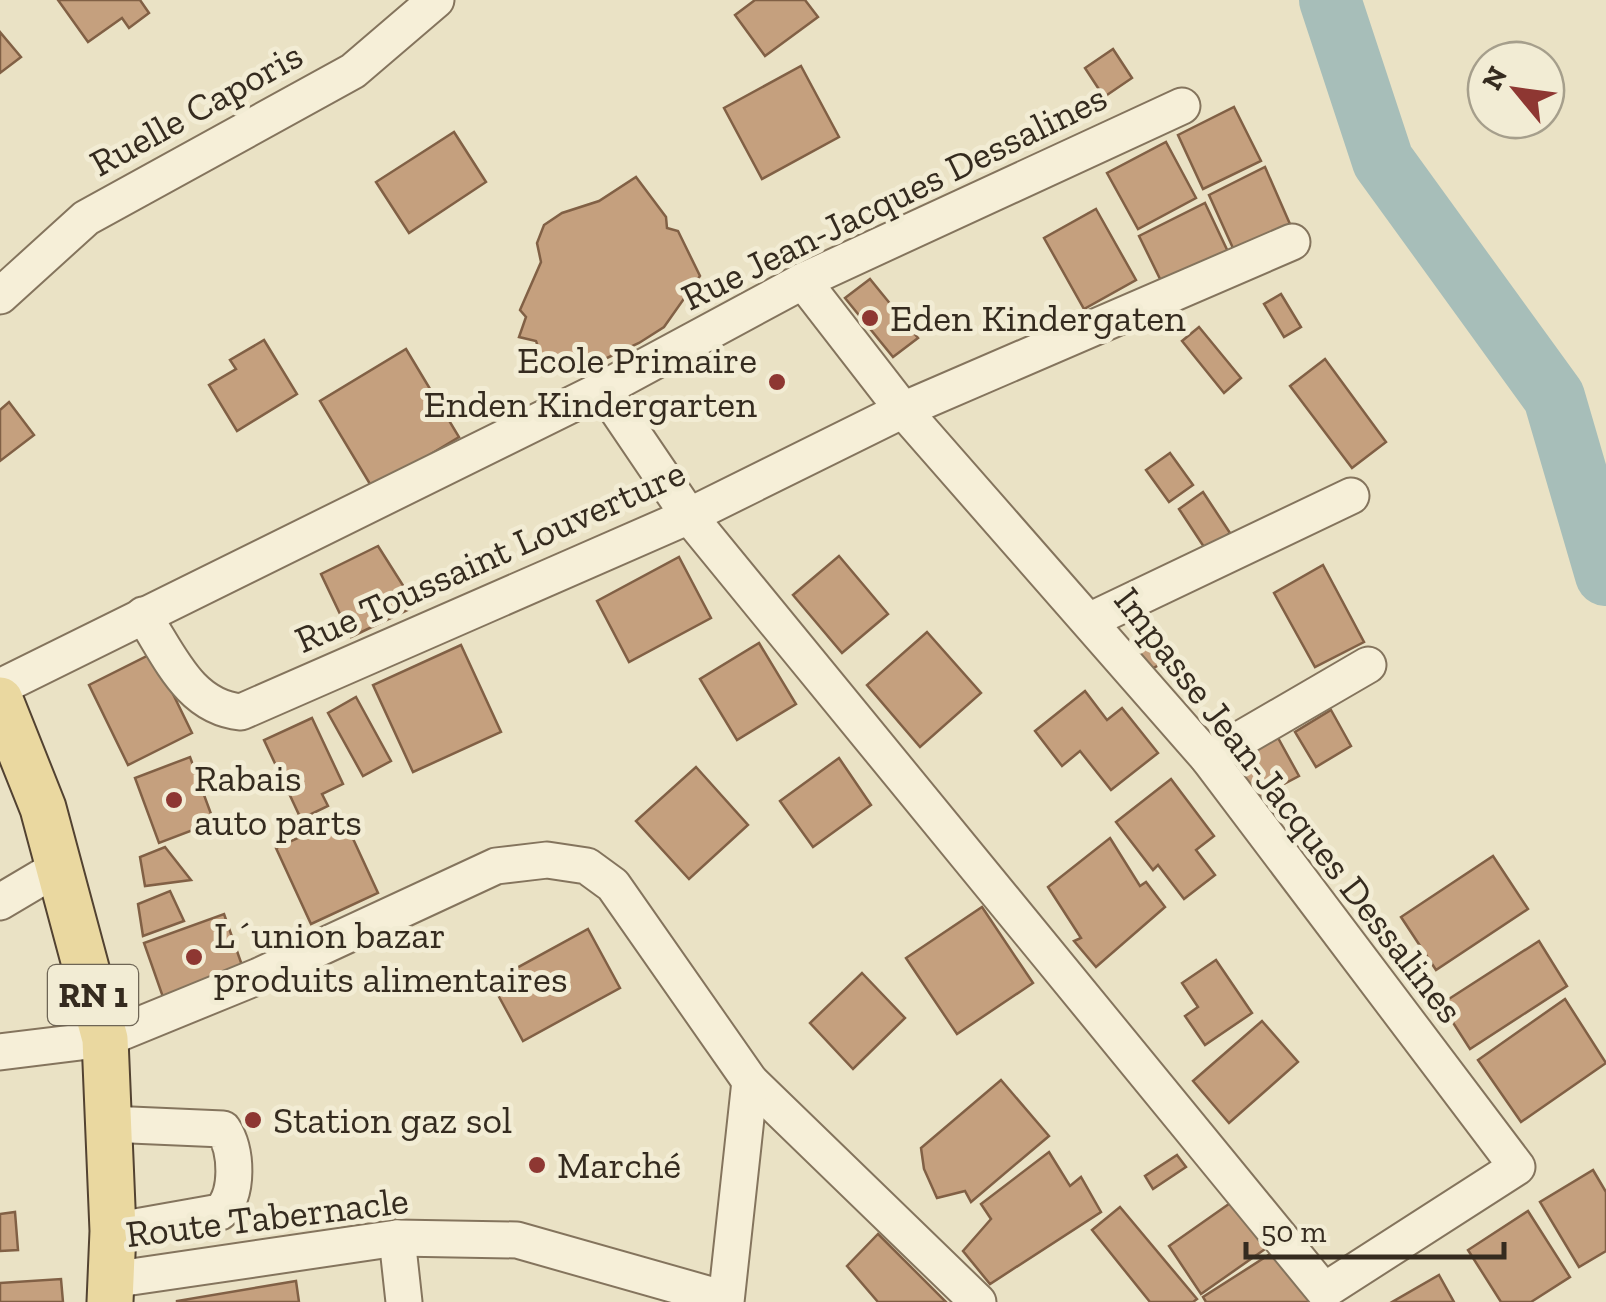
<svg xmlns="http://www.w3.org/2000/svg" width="1606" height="1302" font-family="'Zilla Slab',serif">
	<rect width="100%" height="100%" fill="#eae2c5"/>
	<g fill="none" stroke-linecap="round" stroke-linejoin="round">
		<polyline stroke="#a7beb9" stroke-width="62" points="1330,0 1383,161 1554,397 1606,575"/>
	</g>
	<g fill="#c5a07e" stroke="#816045" stroke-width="2.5">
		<polygon points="58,0 140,0 149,13 129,28 122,18 88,42"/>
		<polygon points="755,0 805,0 818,17 765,56 735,15"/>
		<polygon points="0,32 21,57 0,73"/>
		<polygon points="1113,49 1132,78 1104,97 1085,68"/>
		<polygon points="801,66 839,137 762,179 724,108"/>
		<polygon points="1234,107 1261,161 1203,189 1178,135"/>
		<polygon points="454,132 486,182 409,233 376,182"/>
		<polygon points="1166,142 1196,198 1138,229 1107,173"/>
		<polygon points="1265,167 1293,231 1237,257 1209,195"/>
		<polygon points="636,177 666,217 667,228 678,231 700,276 664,327 639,343 607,358 544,363 536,341 519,337 526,317 520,310 541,262 537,243 544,225 562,213 599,201"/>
		<polygon points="1205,203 1230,256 1165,289 1139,236"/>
		<polygon points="1096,209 1136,280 1084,309 1044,238"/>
		<polygon points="870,279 918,338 893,357 845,298"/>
		<polygon points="1281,294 1301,327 1284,337 1264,304"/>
		<polygon points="1199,327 1241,378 1224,393 1182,341"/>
		<polygon points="264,340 297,394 237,431 209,385 236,369 230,360"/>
		<polygon points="406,349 459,437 373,489 320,401"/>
		<polygon points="1325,359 1386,442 1352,468 1290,386"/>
		<polygon points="9,402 34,435 0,461 0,410"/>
		<polygon points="1170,453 1193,485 1169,502 1146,470"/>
		<polygon points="1203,492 1230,533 1206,550 1179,509"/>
		<polygon points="378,546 416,606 351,637 321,574"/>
		<polygon points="839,556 888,614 842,653 793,595"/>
		<polygon points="679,557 711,618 629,662 597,601"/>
		<polygon points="1323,565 1364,642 1315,667 1274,593"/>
		<polygon points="927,632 981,693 920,747 867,685"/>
		<polygon points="1159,634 1173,657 1148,671 1134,648"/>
		<polygon points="759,643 796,704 737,740 700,679"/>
		<polygon points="461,645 501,732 413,772 373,685"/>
		<polygon points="153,653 192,733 128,765 89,685"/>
		<polygon points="1085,691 1107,720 1122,708 1158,753 1111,790 1080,751 1062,766 1035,731"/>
		<polygon points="356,697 391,761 363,776 328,713"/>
		<polygon points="1331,710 1351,746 1316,767 1295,732"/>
		<polygon points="312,718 343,784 322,794 328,806 301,819 264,740"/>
		<polygon points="1277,736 1299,776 1250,802 1229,762"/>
		<polygon points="190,757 214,822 159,843 135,778"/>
		<polygon points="839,758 871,805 813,847 780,801"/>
		<polygon points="696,767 748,825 689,879 636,821"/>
		<polygon points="1171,779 1214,836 1196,850 1215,875 1184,899 1158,865 1153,870 1116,822"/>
		<polygon points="343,817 378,893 311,924 276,848"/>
		<polygon points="1110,838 1140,886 1146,882 1165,907 1096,967 1074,941 1081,938 1048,887"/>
		<polygon points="165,847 191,880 145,886 140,857"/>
		<polygon points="1493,856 1528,909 1436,970 1401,917"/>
		<polygon points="170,891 184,921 143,936 138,904"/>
		<polygon points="982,907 1033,983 957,1034 906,958"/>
		<polygon points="224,914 244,971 164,1000 144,943"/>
		<polygon points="588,929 620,988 523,1041 491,982"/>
		<polygon points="1539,941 1567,986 1470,1049 1441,1004"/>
		<polygon points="1216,960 1252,1013 1205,1045 1185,1016 1198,1007 1182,983"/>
		<polygon points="862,973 905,1018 853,1069 810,1023"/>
		<polygon points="1565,999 1606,1063 1521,1122 1478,1060"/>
		<polygon points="1262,1021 1298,1062 1229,1123 1193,1081"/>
		<polygon points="1001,1080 1049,1136 971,1202 965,1191 937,1198 924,1169 921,1148"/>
		<polygon points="1049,1152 1070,1186 1081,1177 1101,1212 990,1284 963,1251 991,1219 981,1204"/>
		<polygon points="1177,1155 1186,1167 1153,1189 1145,1176"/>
		<polygon points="1593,1170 1606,1192 1606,1251 1579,1267 1540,1202"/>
		<polygon points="1236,1199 1268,1247 1201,1294 1169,1246"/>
		<polygon points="1120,1207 1197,1299 1193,1302 1150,1302 1092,1230"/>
		<polygon points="1528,1211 1570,1277 1531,1302 1501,1302 1468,1250"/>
		<polygon points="15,1212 18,1250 0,1251 0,1214"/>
		<polygon points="878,1234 946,1302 878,1302 847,1266"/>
		<polygon points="1278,1249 1315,1302 1206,1302 1203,1297"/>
		<polygon points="1439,1275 1454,1302 1392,1302"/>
		<polygon points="61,1279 63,1302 0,1302 0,1283"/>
		<polygon points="296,1281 299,1302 177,1302 177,1301"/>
	</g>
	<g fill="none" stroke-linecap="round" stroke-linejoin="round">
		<defs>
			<g id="minor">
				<polyline points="0,296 86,218 353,71 436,0"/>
				<polyline points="603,389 689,516 1324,1291 1517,1167 1208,758 903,410 803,281"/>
				<path d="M143 615C170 656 189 707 241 712L689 516 903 410 1292 242"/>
				<polyline points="1091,620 1351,496"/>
				<polyline points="0,687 603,389 803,281 1182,106"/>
				<polyline points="1208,758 1368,665"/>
				<polyline points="0,902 59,867"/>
				<polyline points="0,1052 105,1039 259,976 496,866 547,860 587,866 613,885 750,1081 978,1302"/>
				<path d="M108 1124 223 1129C237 1150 239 1194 220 1212L113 1231"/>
				<polyline points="397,1238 404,1302"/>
				<polyline points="111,1280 397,1238 517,1240 725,1299"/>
				<polyline points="726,1302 750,1081"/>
			</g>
			<polyline id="major" points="0,700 43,808 105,1039 113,1231 110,1302"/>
		</defs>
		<use href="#minor" stroke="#84745d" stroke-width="39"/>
		<use href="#major" stroke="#524231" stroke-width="49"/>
		<use href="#minor" stroke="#f6efd8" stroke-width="35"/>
		<use href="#major" stroke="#ead8a0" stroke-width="45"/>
	</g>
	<g fill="#8e3732" stroke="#f2ecd4" stroke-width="4">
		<circle cx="870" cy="318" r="10"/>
		<circle cx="777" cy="382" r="10"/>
		<circle cx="174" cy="800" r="10"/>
		<circle cx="194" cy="957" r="10"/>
		<circle cx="253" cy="1120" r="10"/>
		<circle cx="537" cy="1165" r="10"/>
	</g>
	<g text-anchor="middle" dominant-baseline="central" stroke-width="10" stroke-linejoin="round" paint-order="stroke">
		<rect fill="#f2ecd4" stroke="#6e6555" stroke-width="2.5" x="48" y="965" width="90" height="60" rx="8"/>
		<g font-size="35" font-weight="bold" fill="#352b1f">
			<text x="93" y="995">RN 1</text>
		</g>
		<g font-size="38" fill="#352b1f" stroke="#f2ecd4">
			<text transform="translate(196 109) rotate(-29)">Ruelle Caporis</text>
			<text transform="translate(894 197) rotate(-26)">Rue Jean-Jacques Dessalines</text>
			<text transform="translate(490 556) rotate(-24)">Rue Toussaint Louverture</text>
			<text transform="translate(1289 805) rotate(52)">Impasse Jean-Jacques Dessalines</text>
			<text transform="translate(267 1217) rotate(-7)">Route Tabernacle</text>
		</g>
		<g font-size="38" fill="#352b1f" stroke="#f2ecd4" text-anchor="start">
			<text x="890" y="318">Eden Kindergaten</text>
			<text x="757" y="360" text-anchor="end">Ecole Primaire<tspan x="757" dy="44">Enden Kindergarten</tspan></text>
			<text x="194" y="778">Rabais<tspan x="194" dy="44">auto parts</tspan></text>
			<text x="214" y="935">L´union bazar<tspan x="214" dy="44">produits alimentaires</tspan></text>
			<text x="273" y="1120">Station gaz sol</text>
			<text x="557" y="1165">Marché</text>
		</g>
	</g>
	<g transform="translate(1516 90) rotate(299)"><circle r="48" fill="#f2ecd4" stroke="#a69f8c" stroke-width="2.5"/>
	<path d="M0-8L18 38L0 25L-18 38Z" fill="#8e3732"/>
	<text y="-15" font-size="28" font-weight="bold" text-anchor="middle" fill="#352b1f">N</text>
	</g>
	<path d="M1246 1242v15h258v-15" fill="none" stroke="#352b1f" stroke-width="5"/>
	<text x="1261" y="1242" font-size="30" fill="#352b1f" stroke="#f2ecd4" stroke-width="8" paint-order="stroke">50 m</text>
</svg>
